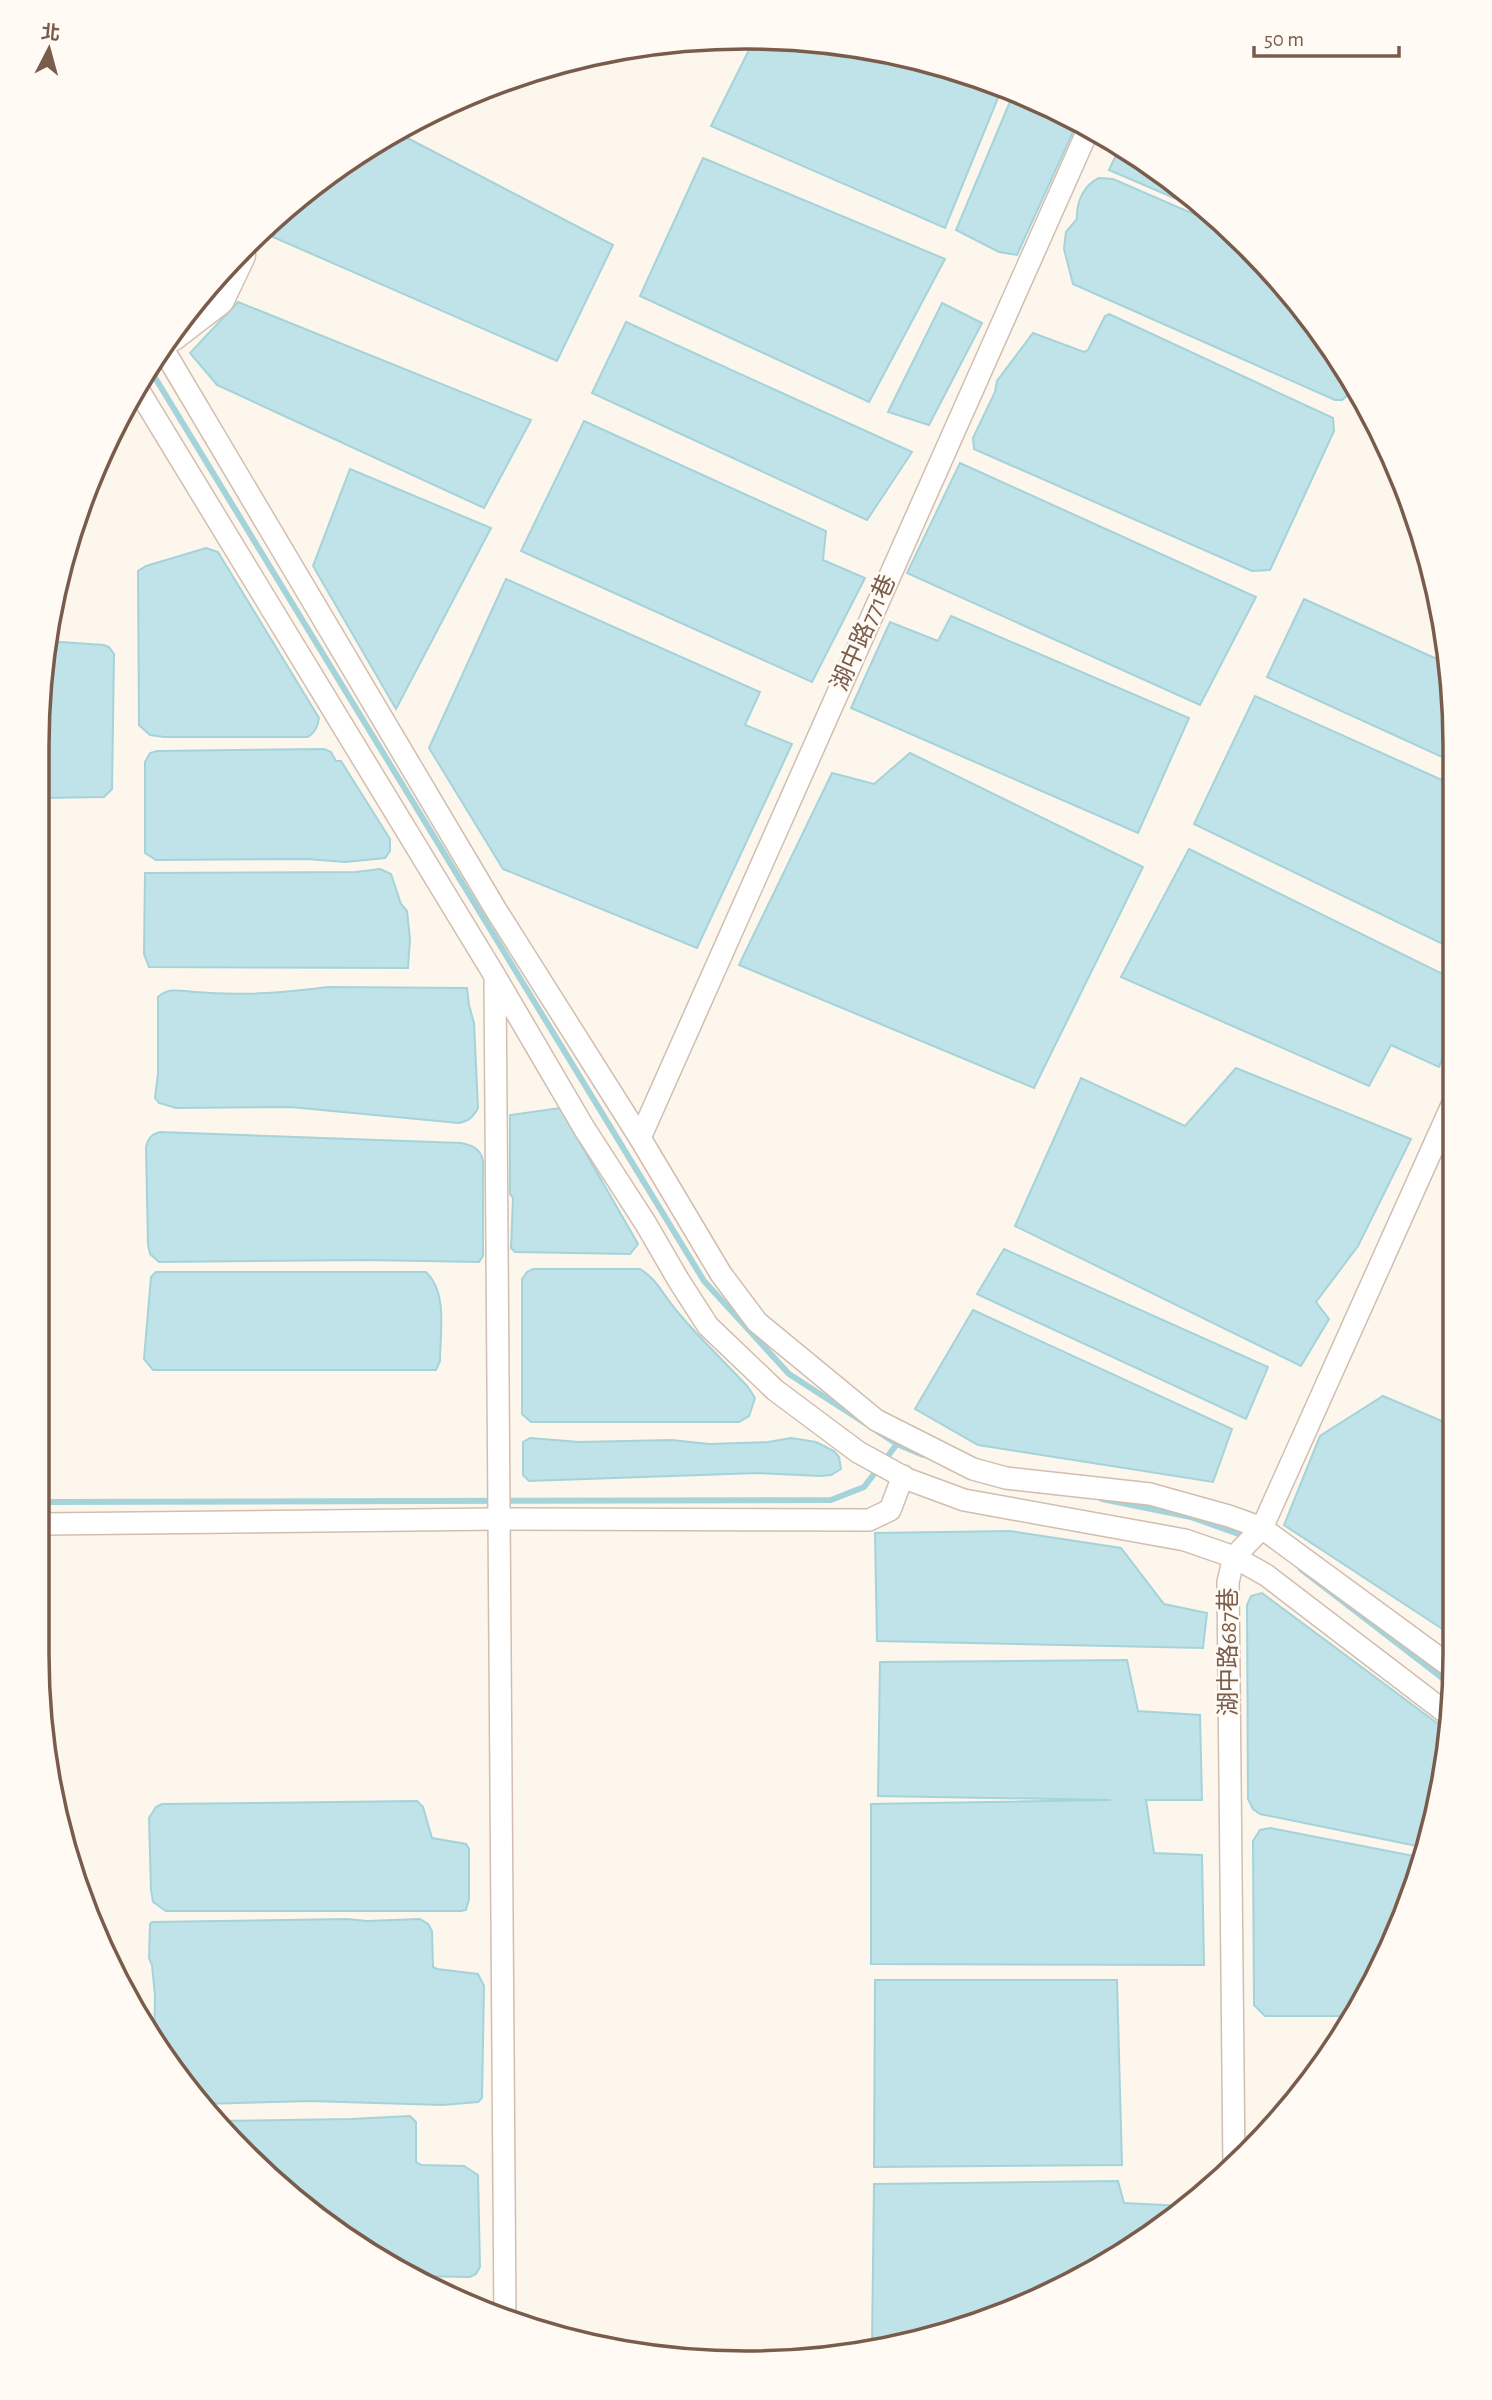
<svg xmlns="http://www.w3.org/2000/svg" width="1492" height="2400" font-family="'Alegreya Sans','Noto Sans TC',sans-serif">
	<rect width="100%" height="100%" fill="#fdf6ec"/>
	<g fill="#bfe3e8" stroke="#a5d3da" stroke-width="2">
		<polygon points="793,38 930,61 1002,88 945,228 711,126 754,40"/>
		<polygon points="1016,93 1060,110 1078,121 1017,255 999,252 956,230 1009,104"/>
		<polygon points="394,131 613,245 557,361 273,237 288,205"/>
		<polygon points="1120,147 1178,184 1209,213 1109,170"/>
		<polygon points="703,158 945,259 869,402 640,296"/>
		<path d="M1099 178 1113 179 1224 227 1280 279 1354 390 1342 400H1335L1073 284 1064 249 1066 232 1077 219C1076 202 1084 185 1099 178Z"/>
		<polygon points="238,302 531,420 484,508 217,385 190,353"/>
		<polygon points="942,303 982,323 929,425 888,412"/>
		<polygon points="1109,314 1333,418 1334,431 1270,570 1252,571 974,449 973,438 995,392 997,381 1033,333 1084,352 1088,350 1105,316"/>
		<polygon points="626,322 912,452 867,520 592,393"/>
		<polygon points="584,421 826,531 823,560 865,578 812,682 521,551"/>
		<polygon points="960,463 1256,597 1200,705 907,573"/>
		<polygon points="350,469 491,528 396,709 313,566"/>
		<path d="M206 548 218 552 319 718C318 726 315 733 308 737H164L150 735 139 725 138 571 146 566Z"/>
		<polygon points="506,579 760,692 745,725 792,744 697,948 503,869 429,748"/>
		<polygon points="1304,599 1448,664 1454,699 1453,762 1267,677"/>
		<polygon points="951,616 1189,718 1138,833 851,708 890,622 938,641"/>
		<polygon points="46,641 104,645 109,647 114,654 112,789 104,797 43,798 43,654"/>
		<polygon points="1255,696 1453,785 1453,949 1194,824"/>
		<polygon points="324,749 331,752 336,761 341,761 390,839 390,851 385,858 345,862 307,859 156,860 145,853 145,762 150,753 157,751"/>
		<polygon points="910,753 1143,867 1034,1088 739,965 832,773 874,784"/>
		<polygon points="1189,849 1453,979 1452,1032 1439,1067 1391,1045 1369,1086 1121,977"/>
		<polygon points="380,869 391,874 401,904 407,911 410,939 408,968 149,967 144,954 145,873 356,872"/>
		<path d="M328 987 467 988 469 1005 474 1023 478 1108C473 1117 469 1121 459 1123L290 1107 176 1108 159 1103 155 1098 158 1073V997C168 987 182 991 195 992 239 996 284 993 328 987Z"/>
		<polygon points="1236,1068 1411,1139 1358,1246 1316,1302 1329,1319 1301,1366 1015,1226 1081,1078 1185,1126"/>
		<polygon points="560,1108 638,1244 630,1254 515,1252 511,1248 513,1198 510,1194 510,1115"/>
		<path d="M160 1132 461 1143C472 1145 481 1149 483 1161V1256L479 1262 367 1260 159 1262 150 1254 148 1245 146 1147C148 1138 152 1134 160 1132Z"/>
		<polygon points="1004,1249 1268,1367 1246,1419 977,1294"/>
		<path d="M533 1269H640C656 1278 664 1296 676 1310 698 1337 724 1361 748 1387L755 1398 749 1416 739 1422H531L522 1414V1279L527 1272Z"/>
		<path d="M156 1272H426C448 1292 440 1334 440 1361L436 1370H153L144 1359 151 1277Z"/>
		<polygon points="973,1310 1232,1429 1213,1482 978,1445 915,1409"/>
		<polygon points="1383,1396 1451,1425 1450,1634 1284,1525 1320,1436"/>
		<polygon points="530,1438 579,1442 672,1440 709,1444 768,1442 791,1438 816,1442 834,1451 839,1457 841,1469 831,1475 820,1476 758,1473 529,1481 523,1475 523,1442"/>
		<polygon points="1010,1531 1121,1548 1164,1604 1207,1613 1203,1648 877,1641 875,1533"/>
		<polygon points="1262,1593 1449,1732 1449,1746 1422,1847 1260,1814 1253,1809 1248,1799 1247,1605 1251,1596"/>
		<polygon points="1127,1660 1138,1711 1200,1715 1202,1800 1146,1800 1154,1853 1202,1855 1204,1965 871,1964 871,1804 1111,1800 878,1796 880,1662"/>
		<polygon points="417,1801 423,1807 432,1838 466,1844 469,1849 469,1899 466,1910 461,1911 166,1911 153,1902 151,1890 149,1818 156,1807 162,1804"/>
		<polygon points="1270,1828 1419,1857 1401,1925 1349,2016 1265,2016 1254,2005 1253,1841 1260,1830"/>
		<polygon points="347,1919 367,1921 420,1919 428,1924 432,1931 433,1967 437,1969 478,1974 484,1986 482,2098 478,2102 442,2105 310,2101 202,2104 154,2043 155,1996 152,1965 149,1958 150,1924 152,1922"/>
		<polygon points="875,1980 1117,1980 1122,2165 874,2167"/>
		<polygon points="410,2116 416,2122 416,2162 421,2165 464,2166 478,2175 480,2267 476,2274 470,2277 409,2276 392,2268 314,2216 244,2155 216,2121 351,2119"/>
		<polygon points="1118,2181 1124,2203 1186,2206 1140,2243 1059,2290 930,2339 872,2344 874,2184"/>
	</g>
	<g fill="none" stroke-linecap="round" stroke-linejoin="round">
		<g stroke="#a5d3da" stroke-width="6">
			<polyline points="151,371 704,1281 789,1374 865,1423"/>
			<polyline points="877,1431 897,1444 923,1455"/>
			<polyline points="1102,1499 1191,1517 1247,1537"/>
			<polyline points="43,1502 831,1500 864,1487 897,1444"/>
			<polyline points="1301,1569 1449,1683"/>
		</g>
		<defs>
			<g id="street">
				<polyline points="163,349 496,910 640,1138 721,1274 757,1322 876,1420 973,1469 1006,1478 1150,1494 1229,1516 1262,1528 1450,1666"/>
				<polyline points="139,391 495,976 584,1128 646,1224 679,1281 708,1326 775,1390 858,1452 907,1479 964,1500 1185,1540 1234,1557 1266,1575 1449,1715"/>
				<polyline points="495,978 505,2320"/>
				<polyline points="640,1138 1089,128"/>
				<polyline points="43,1524 498,1519 869,1520 890,1510 903,1476"/>
				<polyline points="1234,2167 1228,1582 1234,1557 1262,1528 1452,1105"/>
			</g>
			<polyline id="secondary" points="171,335 218,299 239,255"/>
		</defs>
		<use href="#street" stroke="#d1beb0" stroke-width="24"/>
		<use href="#secondary" stroke="#d6c0b0" stroke-width="35"/>
		<use href="#street" stroke="#fff" stroke-width="21"/>
		<use href="#secondary" stroke="#fff" stroke-width="32"/>
	</g>
	<g text-anchor="middle" dominant-baseline="central" stroke-width="5" stroke-linejoin="round" paint-order="stroke">
		<g font-size="24" fill="#7a5c4d" stroke="#fffaf3">
			<text transform="translate(864 633) rotate(-66)">湖中路771巷</text>
			<text transform="translate(1229 1652) rotate(-90)">湖中路687巷</text>
		</g>
	</g>
	<path d="M0 0H1492V2400H0ZM746 49H746A697 697 0 0 1 1443 746V1654A697 697 0 0 1 746 2351H746A697 697 0 0 1 49 1654V746A697 697 0 0 1 746 49Z" fill="#fffaf3" fill-rule="evenodd"/>
	<path fill="none" stroke="#7a5c4d" stroke-width="3.5" d="M746 49H746A697 697 0 0 1 1443 746V1654A697 697 0 0 1 746 2351H746A697 697 0 0 1 49 1654V746A697 697 0 0 1 746 49Z"/>
	<g transform="translate(49 49) rotate(6)" stroke="#fffaf3" stroke-width="5" paint-order="stroke">
	<path d="M0-5L12 26L0 18L-12 26Z" fill="#7a5c4d"/>
	<text y="-10" font-size="19" font-weight="bold" text-anchor="middle" fill="#7a5c4d">北</text>
	</g>
	<path d="M1254 46v10h145v-10" fill="none" stroke="#7a5c4d" stroke-width="3.5"/>
	<text x="1264" y="46" font-size="21" fill="#7a5c4d" stroke="#fffaf3" stroke-width="5" paint-order="stroke">50 m</text>
</svg>
